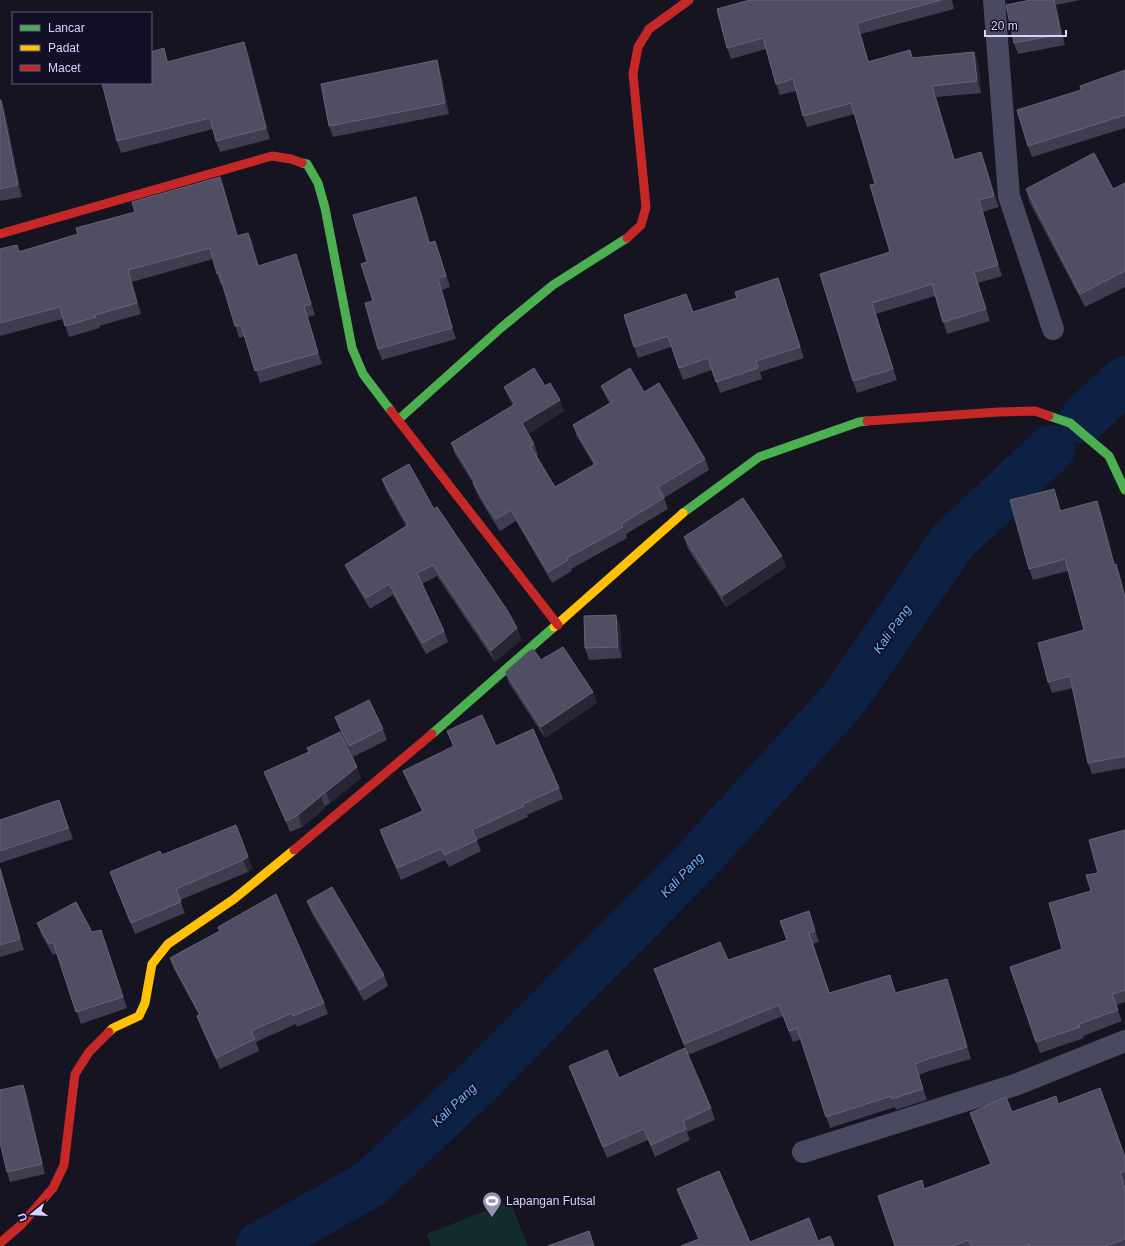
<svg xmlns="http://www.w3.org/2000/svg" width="1125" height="1246" font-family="Arial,sans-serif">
	<rect width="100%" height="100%" fill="#161421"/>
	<polygon fill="#132c2d" points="510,1201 528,1246 431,1246 427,1234"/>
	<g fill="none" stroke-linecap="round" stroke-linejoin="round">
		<g stroke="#0d2144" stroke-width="48">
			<polyline points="1083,419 1125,380"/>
			<polyline points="260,1246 370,1184 479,1081 698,859 843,700 953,541 1051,449"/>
		</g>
		<g stroke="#4a4962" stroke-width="22">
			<polyline points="994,0 1009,196 1053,329"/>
			<polyline points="803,1152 1015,1085 1125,1041"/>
		</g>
		<g stroke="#4caf50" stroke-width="9">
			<polyline points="302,163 307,164 318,183 325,208 352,348 363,374 391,411"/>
			<polyline points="1049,416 1070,423 1109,456 1125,490"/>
			<polyline points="398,420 502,327 553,285 627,238"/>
			<polyline points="683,513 759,457 859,422 867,421"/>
			<polyline points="432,734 554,627"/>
		</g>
		<g stroke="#ffc107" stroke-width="9">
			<polyline points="554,627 683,513"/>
			<polyline points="109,1032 113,1028 139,1016 145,1003 152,964 168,944 234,899 294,850"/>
		</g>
		<g stroke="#c62828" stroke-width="9">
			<polyline points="0,234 272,156 291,159 302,163"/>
			<polyline points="627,238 641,225 646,207 633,74 638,47 649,29 689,0"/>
			<polyline points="391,411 558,625"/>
			<polyline points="867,421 999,412 1035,411 1049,416"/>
			<polyline points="294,850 432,734"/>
			<polyline points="0,1243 21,1225 53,1188 64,1165 75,1074 89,1052 109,1032"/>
		</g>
	</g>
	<g fill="#403d50">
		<polygon points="750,0 952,0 954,9 861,34 869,62 910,50 913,58 978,63 981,93 936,97 955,160 985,163 999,207 983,212 1002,276 978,283 990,321 947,334 935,296 876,314 897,380 857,393 853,381 820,274 890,252 875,184 855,114 807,127 803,116 796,91 780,95 776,84 766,49 731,59 727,48"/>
		<polygon points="1031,0 1080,0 1056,5 1065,45 1018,54 1014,43"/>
		<polygon points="164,48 168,62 248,53 270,139 220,152 216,141 213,129 121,153 117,141"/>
		<polygon points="1125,70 1125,128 1032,157 1028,146 1081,90"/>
		<polygon points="441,72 449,114 333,137 329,126"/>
		<polygon points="0,100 5,112 22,197 0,201"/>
		<polygon points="220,177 224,188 238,236 248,233 253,244 258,266 300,266 315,315 308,317 322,364 260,383 245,336 239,338 223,285 221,285 217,274 213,259 132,282 141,314 99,326 100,328 69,337 63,319 0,336 0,249 17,245 20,251 78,234 135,212"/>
		<polygon points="1125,183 1125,287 1085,307 1030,203 1026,189 1113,189"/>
		<polygon points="420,208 430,243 439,252 450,287 442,290 456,339 382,360 378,349 373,301 367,262"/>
		<polygon points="778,278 804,358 760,372 762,379 720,393 712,370 683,380 671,347 638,358 624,315 693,312 737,298"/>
		<polygon points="545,386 564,411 528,434 534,444 538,455 537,456 555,487 594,465 577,437 573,425 610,404 606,397 601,386 644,392 705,459 709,470 664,498 668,509 626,534 627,538 571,569 572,571 552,583 516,521 500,531 492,519 477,494 473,483 455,454 451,443 513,406 509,398 504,387"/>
		<polygon points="382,479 434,509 517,628 521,640 495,662 437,576 422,584 444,631 448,642 426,654 393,595 370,609 350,576 345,565 406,526 386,490"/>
		<polygon points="1054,489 1058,500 1061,511 1101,512 1115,565 1120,575 1125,594 1125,768 1092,774 1088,763 1073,688 1052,693 1048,682 1084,630 1068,571 1033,580 1029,569"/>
		<polygon points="684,537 782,556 786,567 726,607 688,549"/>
		<polygon points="616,615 620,626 622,658 589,660 585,648"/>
		<polygon points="541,660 593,692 597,703 545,738 509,683 505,672"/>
		<polygon points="335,717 383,729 387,740 353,757 339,728"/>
		<polygon points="447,731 496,746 559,788 563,799 527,815 528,817 477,840 481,851 449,867 445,860 401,880 384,841 380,830 422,811 408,782 403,771 453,747"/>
		<polygon points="307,748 361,778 330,803 325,806 325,808 302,827 290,832 269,783 264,772 309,752"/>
		<polygon points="59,800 73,839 0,863 0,820"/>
		<polygon points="1125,830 1125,1002 1116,1005 1122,1021 1083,1036 1084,1038 1040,1053 1010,967 1062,949 1091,891 1098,873"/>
		<polygon points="162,855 248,857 252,868 248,872 180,900 185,913 135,934 110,872"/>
		<polygon points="0,866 24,950 0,957"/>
		<polygon points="307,901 384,975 388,986 364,1001 311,912"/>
		<polygon points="809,911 819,942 813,944 830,993 894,986 896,993 951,990 971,1059 929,1071 919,1075 927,1100 896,1110 895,1107 830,1128 801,1039 793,1042 783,1016 688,1055 711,1108 715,1120 687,1132 690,1140 655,1157 648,1140 607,1158 569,1066 619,1078 685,1048 654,969 728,960 787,940"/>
		<polygon points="37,923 92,932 101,930 127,1008 81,1024 57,953 53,955 41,934"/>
		<polygon points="218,927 324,1003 328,1014 297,1027 296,1024 256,1042 259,1051 220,1069 201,1027 197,1016 199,1015 174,969 170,958 219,931"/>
		<polygon points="23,1085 27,1095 45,1174 10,1182 7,1172"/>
		<polygon points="1058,1104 1125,1157 1125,1183 1124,1184 1125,1188 1125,1246 895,1246 925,1189 991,1164 970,1113 1012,1112"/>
		<polygon points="719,1171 750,1242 809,1218 818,1241 830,1236 834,1246 681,1246 699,1239 681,1200 677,1189"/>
	</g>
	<g fill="#282635">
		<polygon points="1054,0 1057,7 1065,45 1061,34"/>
		<polygon points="857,23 861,34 872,73 868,62"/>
		<polygon points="244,42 248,53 270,139 266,128"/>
		<polygon points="164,48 168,60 171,74 167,62"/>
		<polygon points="974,52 978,63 981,93 977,81"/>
		<polygon points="437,60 441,72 449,114 445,103"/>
		<polygon points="932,86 936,97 958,171 954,160"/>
		<polygon points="1,100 5,112 22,197 18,185"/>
		<polygon points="981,152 985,163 999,207 994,196"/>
		<polygon points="220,177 224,188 241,247 237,236"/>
		<polygon points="416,197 420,208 434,254 429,243"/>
		<polygon points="979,200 983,212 1002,276 998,265"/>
		<polygon points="248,233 253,244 262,277 258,266"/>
		<polygon points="435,241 439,252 450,287 446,276"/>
		<polygon points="296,254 300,266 315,315 311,304"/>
		<polygon points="128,270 132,282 141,314 137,303"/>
		<polygon points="974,272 978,283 990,321 986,309"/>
		<polygon points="438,278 442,290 456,339 452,328"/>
		<polygon points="778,278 782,289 804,358 800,347"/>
		<polygon points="872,303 876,314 897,380 893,369"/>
		<polygon points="304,306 308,317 322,364 318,353"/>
		<polygon points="560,400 564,411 526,435 522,423"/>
		<polygon points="1054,489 1058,500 1064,522 1060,511"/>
		<polygon points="1097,501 1101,512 1118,576 1114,565"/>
		<polygon points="782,556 786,567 726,607 722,596"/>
		<polygon points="1116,564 1120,575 1125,594 1125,598"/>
		<polygon points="616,615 620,626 622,658 618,647"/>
		<polygon points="517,628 521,640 495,662 491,651"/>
		<polygon points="593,692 597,703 545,738 541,727"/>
		<polygon points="357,767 361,778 330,803 326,792"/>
		<polygon points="321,796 325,808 302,827 298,815"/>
		<polygon points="248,857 252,868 248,872 243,860"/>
		<polygon points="0,866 24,950 20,939 0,869"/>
		<polygon points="101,930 105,941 127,1008 123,997"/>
		<polygon points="947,979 951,990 971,1059 967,1047"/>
		<polygon points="23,1085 27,1095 45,1174 42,1164"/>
	</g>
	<g fill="#504e63" stroke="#66637b">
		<polygon points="750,0 941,0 857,23 868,62 910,50 912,58 974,52 977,81 932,86 954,160 981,152 994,196 979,200 998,265 974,272 986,309 943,322 932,284 872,303 893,369 853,381 820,274 890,252 870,185 875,184 851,103 803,116 793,79 776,84 763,38 727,48 717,9"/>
		<polygon points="1031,0 1054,0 1061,34 1014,43 1006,5"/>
		<polygon points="244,42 266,128 216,141 210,118 117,141 102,83 151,83 151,52 164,48 167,62"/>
		<polygon points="437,60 445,103 329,126 321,84"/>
		<polygon points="1125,70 1125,115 1028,146 1017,110 1081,90 1080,86"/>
		<polygon points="0,100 1,100 18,185 0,189"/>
		<polygon points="1094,153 1113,189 1125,183 1125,271 1080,294 1026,189"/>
		<polygon points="220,177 237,236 248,233 258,266 296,254 311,304 304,306 318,353 255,371 241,325 235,326 219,273 217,274 210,248 128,270 137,303 95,315 96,317 65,326 60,307 0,323 0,249 17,245 19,252 78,234 76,228 135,212 132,202"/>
		<polygon points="416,197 429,243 435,241 446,276 438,278 452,328 378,349 365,303 373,301 361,264 367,262 353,215"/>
		<polygon points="778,278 800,347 756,361 758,368 716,382 708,358 679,368 668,336 634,347 624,315 686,294 693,312 737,298 735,292"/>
		<polygon points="534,368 545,386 550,383 560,400 522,423 534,444 530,446 555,487 595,464 573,425 612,402 601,386 630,368 644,392 659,383 705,459 658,487 664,498 621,524 623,527 567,558 568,560 548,572 511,510 496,519 488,508 473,483 475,482 451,443 515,404 504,387"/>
		<polygon points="409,464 434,509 437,507 507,610 517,628 491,651 433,565 417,573 444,631 422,643 389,584 366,598 345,565 408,525 382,479"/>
		<polygon points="1054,489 1060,511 1097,501 1114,565 1116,564 1125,598 1125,756 1088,763 1070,676 1048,682 1038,643 1084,630 1065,559 1029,569 1010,500"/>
		<polygon points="743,498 782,556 722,596 684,537"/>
		<polygon points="616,615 618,647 585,648 584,616"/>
		<polygon points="563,647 593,692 541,727 505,672 529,651 533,649 541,660"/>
		<polygon points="369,700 383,729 349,746 335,717"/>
		<polygon points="482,715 496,746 533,729 559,788 523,804 524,806 472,830 477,840 445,855 441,849 397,868 380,830 423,811 403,771 454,746 447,731"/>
		<polygon points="340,732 357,767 326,792 320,795 321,796 298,815 286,821 264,772 309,752 307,748"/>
		<polygon points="59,800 68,828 0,851 0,820"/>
		<polygon points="236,825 248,857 243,860 176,889 181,902 131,923 110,872 160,851 162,855"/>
		<polygon points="1125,830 1125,990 1112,994 1118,1010 1079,1024 1080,1027 1036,1042 1010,967 1062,949 1049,903 1091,891 1086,875 1098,873 1089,840"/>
		<polygon points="0,869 20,939 0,945"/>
		<polygon points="332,887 384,975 360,990 307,901"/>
		<polygon points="276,894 324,1003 293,1016 292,1013 251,1031 255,1039 216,1058 197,1016 200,1015 170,958 220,931 218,927"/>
		<polygon points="76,902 92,932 101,930 123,997 76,1012 53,942 49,944 37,923"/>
		<polygon points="809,911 815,931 809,933 829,993 890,975 895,993 947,979 967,1047 925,1060 915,1064 923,1089 892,1099 891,1096 826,1117 797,1028 789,1031 779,1005 684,1044 654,969 720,942 728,960 787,940 780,921"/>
		<polygon points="685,1048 711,1108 683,1121 686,1129 651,1145 644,1129 603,1147 569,1066 607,1050 619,1078"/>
		<polygon points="23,1085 42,1164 7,1172 0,1142 0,1090"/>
		<polygon points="1100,1088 1125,1157 1125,1171 1120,1173 1125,1188 1125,1239 1105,1246 1028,1246 1028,1244 1024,1246 971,1246 969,1240 952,1246 895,1246 878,1196 922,1180 924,1189 991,1164 970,1113 1006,1097 1012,1112 1056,1096 1058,1104"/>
		<polygon points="719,1171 750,1242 809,1218 818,1241 830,1236 834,1246 681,1246 699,1239 677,1189"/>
		<polygon points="589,1231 594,1246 548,1246"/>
	</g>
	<defs>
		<symbol id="stadium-pin" viewBox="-11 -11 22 30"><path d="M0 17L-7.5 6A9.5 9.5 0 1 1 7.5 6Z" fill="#9591b1" stroke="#130f26"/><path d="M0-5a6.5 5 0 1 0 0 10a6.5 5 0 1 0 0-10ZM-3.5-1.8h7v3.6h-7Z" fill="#fff"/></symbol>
	</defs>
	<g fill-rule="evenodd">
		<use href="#stadium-pin" x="481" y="1190" width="22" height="30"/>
	</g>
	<g text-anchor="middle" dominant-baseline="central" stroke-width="3.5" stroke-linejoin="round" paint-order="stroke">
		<g font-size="12" fill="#d9d4ff" stroke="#130f26" text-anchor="start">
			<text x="506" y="1201">Lapangan Futsal</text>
		</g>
		<g font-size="13" font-style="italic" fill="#62b6ff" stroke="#130f26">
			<text transform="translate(892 629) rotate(-55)">Kali Pang</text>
			<text transform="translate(682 875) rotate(-46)">Kali Pang</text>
			<text transform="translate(454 1105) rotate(-44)">Kali Pang</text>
		</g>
	</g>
	<rect x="12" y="12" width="140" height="72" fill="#130f26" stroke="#625e7d"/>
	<rect x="20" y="25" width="20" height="6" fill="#4caf50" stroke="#625e7d"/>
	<text x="48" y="32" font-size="12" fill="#d9d4ff">Lancar</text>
	<rect x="20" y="45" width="20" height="6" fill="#ffc107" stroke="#625e7d"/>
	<text x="48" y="52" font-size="12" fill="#d9d4ff">Padat</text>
	<rect x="20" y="65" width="20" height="6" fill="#c62828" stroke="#625e7d"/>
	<text x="48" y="72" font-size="12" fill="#d9d4ff">Macet</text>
	<g transform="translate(32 1214) rotate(252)" stroke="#130f26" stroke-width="3" paint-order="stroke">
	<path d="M0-3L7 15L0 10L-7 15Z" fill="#d9d4ff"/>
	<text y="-6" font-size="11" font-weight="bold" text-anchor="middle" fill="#d9d4ff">U</text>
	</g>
	<path d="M985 30v6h81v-6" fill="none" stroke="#d9d4ff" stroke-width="2"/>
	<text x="991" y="30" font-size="12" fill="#d9d4ff" stroke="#130f26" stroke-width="3" paint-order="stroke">20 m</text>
</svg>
